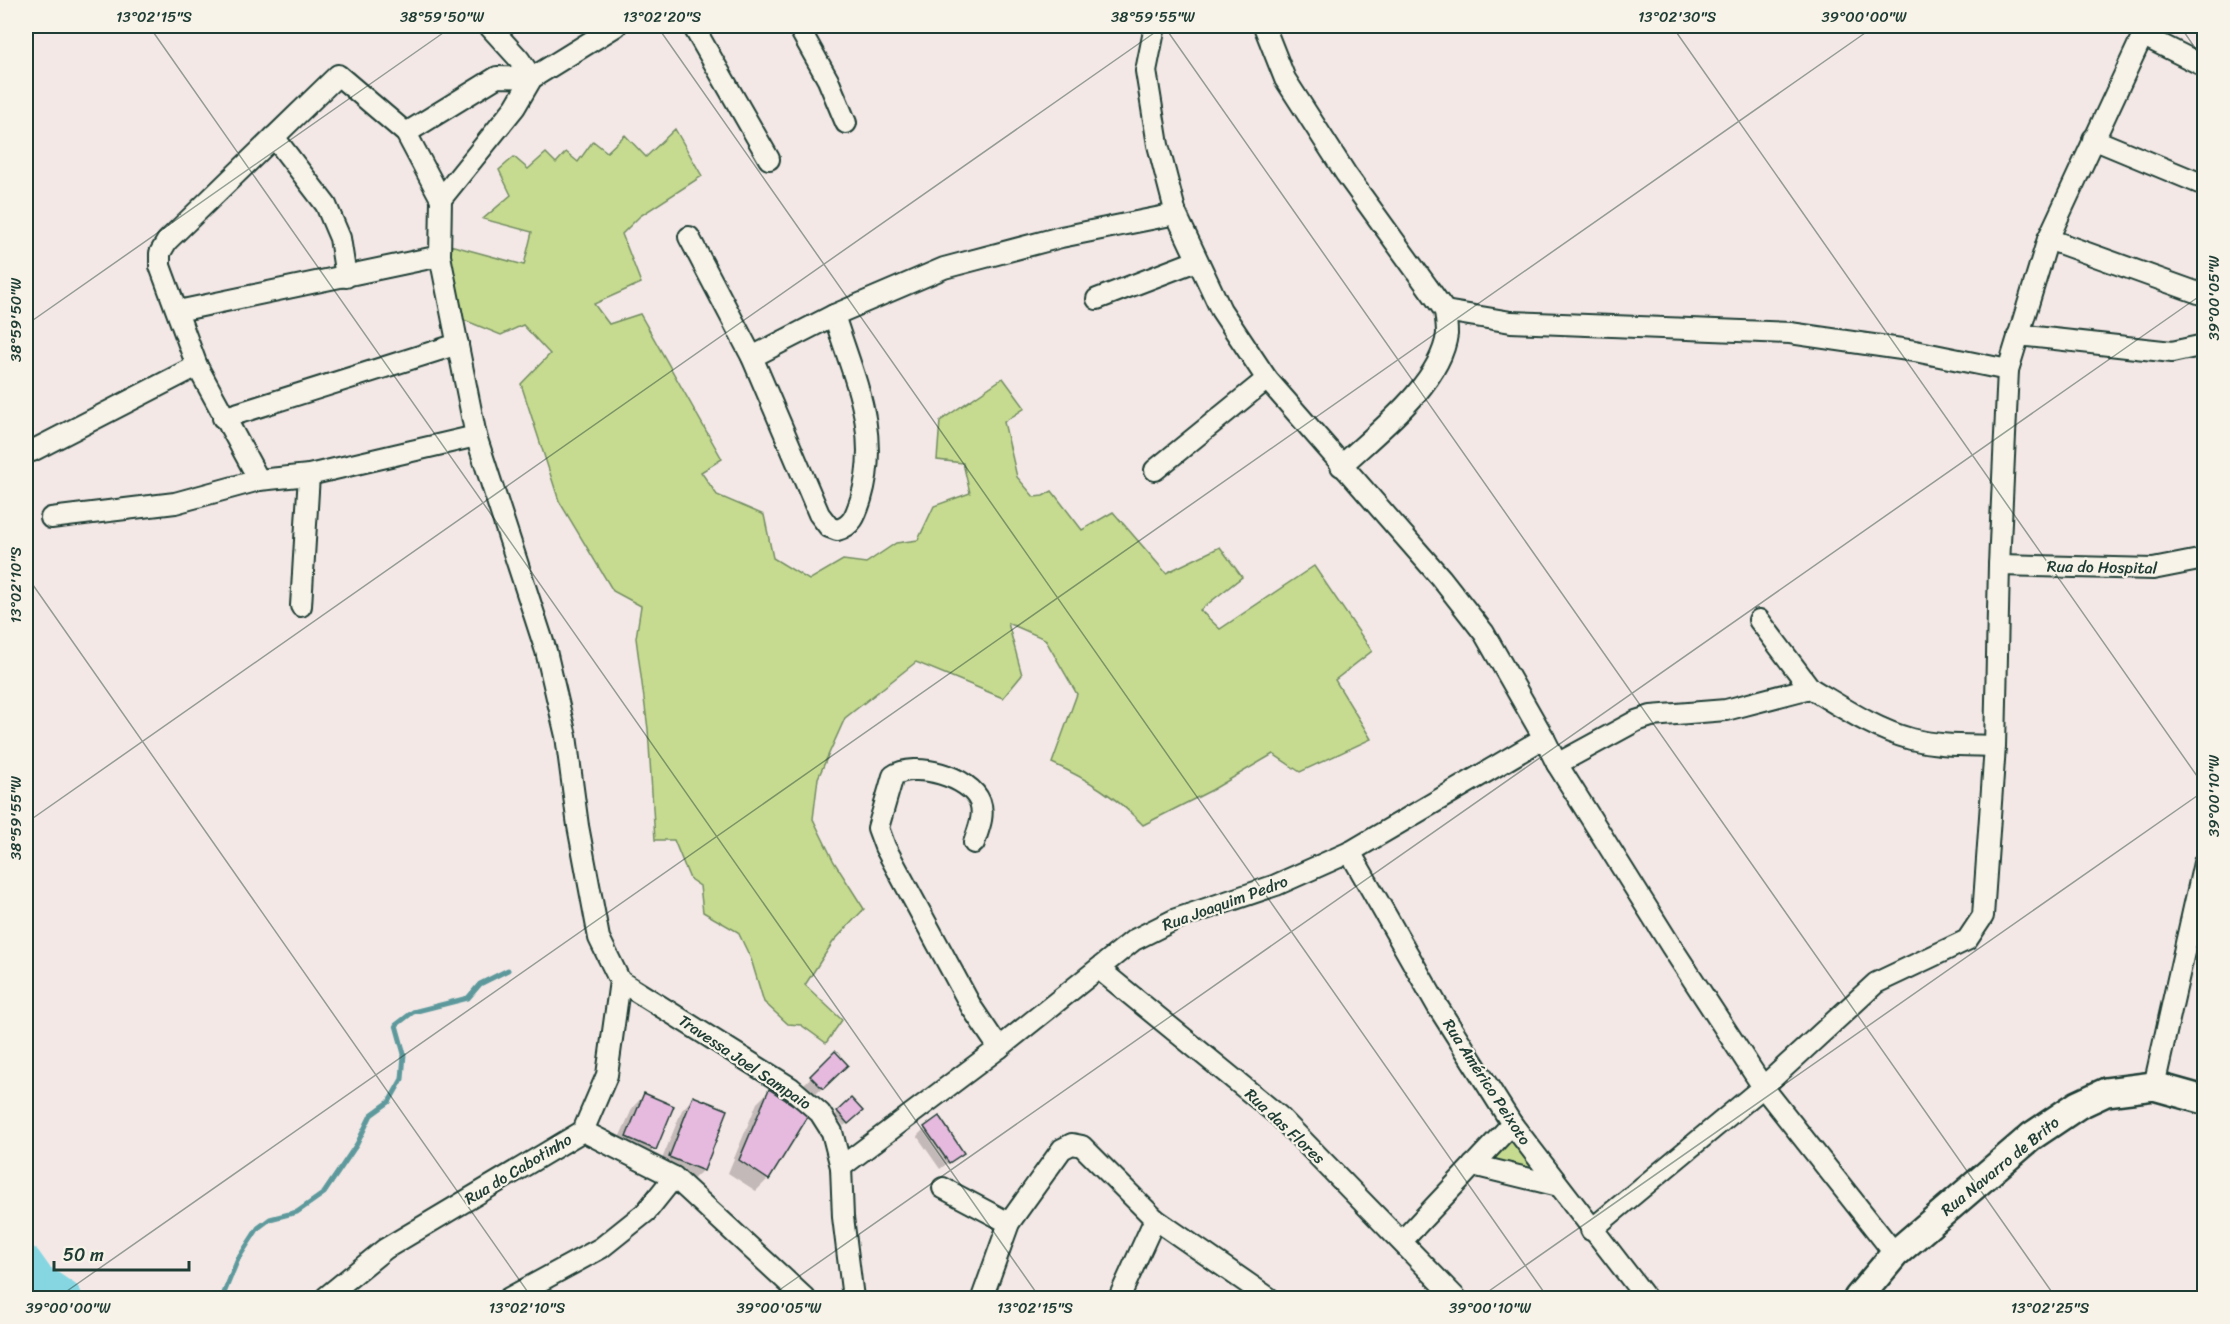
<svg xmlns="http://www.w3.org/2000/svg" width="2230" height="1324" font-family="Sriracha,sans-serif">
	<rect width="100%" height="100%" fill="#f4e8e6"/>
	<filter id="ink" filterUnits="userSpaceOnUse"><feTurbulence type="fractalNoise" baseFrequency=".0167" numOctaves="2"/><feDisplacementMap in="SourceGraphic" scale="12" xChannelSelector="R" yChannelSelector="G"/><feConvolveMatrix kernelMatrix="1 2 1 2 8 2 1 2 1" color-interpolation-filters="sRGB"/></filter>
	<g filter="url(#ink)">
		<g fill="#c6db90" stroke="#728c62" stroke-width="1.5">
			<path d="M675 129 702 176 640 216 622 234 641 283 594 304 609 324 640 314 722 459 701 472 717 495 764 515 773 558 809 580 843 560 866 563 896 543 918 540 934 506 970 493 963 463 937 460 940 421 1003 378 1025 408 1004 422 1017 477 1034 497 1043 496 1052 491 1082 530 1113 512 1166 573 1220 547 1242 577 1200 610 1220 629 1314 566 1372 651 1335 680 1371 739 1300 772 1273 754 1212 790 1143 825C1117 797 1087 779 1052 763L1077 694 1045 639 1008 623 1022 675 1003 698 916 662 845 718 818 778 813 819 834 862 864 909 833 942 805 985 842 1020 826 1043 801 1025 788 1024 764 1002 751 959 738 932 703 912 700 886 690 879 674 840H655L648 729 636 638 641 606 613 591 559 501 521 384 550 354 523 325 501 335 459 318 450 245 524 265 532 232 483 219 511 195 499 170 514 157 528 169 546 153 556 163 566 152 578 162 593 141 607 152 625 135 646 157Z"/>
			<polygon points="1511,1129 1541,1177 1483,1160"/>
		</g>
		<g fill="#0003">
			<polygon points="835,1054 846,1065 814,1096 803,1085"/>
			<polygon points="769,1091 768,1179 756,1191 728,1173 757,1103"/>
			<polygon points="645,1094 673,1106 654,1149 642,1161 614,1149 633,1107"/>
			<polygon points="694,1097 703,1170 690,1182 658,1169 682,1110"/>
			<polygon points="851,1100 861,1111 844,1126 835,1115"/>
			<polygon points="925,1128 962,1152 940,1169 917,1136"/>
		</g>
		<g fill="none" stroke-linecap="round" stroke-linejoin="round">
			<polyline stroke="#5d999c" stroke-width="5" points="222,1298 238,1259 258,1228 270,1219 297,1212 324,1193 357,1144 371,1115 389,1102 402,1079 404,1054 396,1025 413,1012 468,998 480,984 508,970"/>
			<polyline stroke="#86d6e2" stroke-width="33" points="26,1262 38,1279 66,1298"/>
		</g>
		<g fill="#e6bade" stroke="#1f3d34" stroke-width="1.5">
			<polygon points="835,1051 848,1065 823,1089 810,1076"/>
			<polygon points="769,1089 809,1115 769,1180 739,1160"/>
			<polygon points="644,1093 674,1106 656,1150 626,1137"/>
			<polygon points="693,1096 728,1110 704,1171 669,1157"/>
			<polygon points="851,1098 863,1111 848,1124 837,1111"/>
			<polygon points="939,1116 964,1153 949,1163 924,1127"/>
		</g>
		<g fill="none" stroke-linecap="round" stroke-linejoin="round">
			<defs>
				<g id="minor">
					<polyline points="489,26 519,59 532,78"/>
					<polyline points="693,26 769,159"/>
					<polyline points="798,26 828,80 846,123"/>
					<polyline points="1155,26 1146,71 1158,145 1176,214 1221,310 1267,379 1441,578 1484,633 1544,738 1557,764 1671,946 1763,1087 1895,1254"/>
					<path d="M1264 26 1285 79 1346 174 1445 311C1446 318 1447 327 1447 334 1441 384 1376 433 1341 466"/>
					<polyline points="2142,35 2204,66"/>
					<polyline points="406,133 497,77 532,78"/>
					<polyline points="274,137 326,205 340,238 346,277"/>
					<polyline points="2093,139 2204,185"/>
					<polyline points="441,199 515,107 532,78 616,26"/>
					<path d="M689 237 752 357 819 514 829 527 837 530C853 526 856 514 861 499 881 432 854 379 834 315"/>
					<polyline points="2048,239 2204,295"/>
					<polyline points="1097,299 1196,261"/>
					<polyline points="178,311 440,256"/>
					<polyline points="1445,311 1511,322 1790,333 1915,351 2008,370"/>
					<polyline points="2018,335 2172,352 2204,345"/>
					<polyline points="752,357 834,315 944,268 1061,237 1176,214"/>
					<polyline points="223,418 458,344"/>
					<polyline points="32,451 197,366"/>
					<polyline points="1155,470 1267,379"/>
					<polyline points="259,480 197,366 160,266 160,253 167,241 338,75 406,133 441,199 440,256 476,436 546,651 566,736 578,826 599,938 620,981"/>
					<polyline points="51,518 175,503 259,480 309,475 476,436"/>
					<polyline points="1999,565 2153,569 2204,559"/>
					<polyline points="301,606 309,475"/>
					<polyline points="1759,620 1810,688"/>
					<path d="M1557 764 1636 721 1651 716 1726 710 1810 688C1842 707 1874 729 1911 739 1938 746 1966 745 1995 746"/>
					<path d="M974 843C978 830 985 816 980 802 970 776 914 761 893 776L878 828 885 847 972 1008 999 1048"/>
					<polyline points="1350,852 1438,1007 1512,1124 1646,1298"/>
					<polyline points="1099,969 1279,1116 1456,1298"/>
					<polyline points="620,981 791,1088 820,1113 832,1132 841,1167 843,1217 853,1298"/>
					<polyline points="2154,1086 2204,863"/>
					<polyline points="583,1131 674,1177 805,1298"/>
					<polyline points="1473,1165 1559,1186"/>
					<polyline points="841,1167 999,1048 1134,940 1176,919 1276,885 1350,852 1544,738"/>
					<polyline points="943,1188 1009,1223"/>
					<polyline points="1591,1230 1763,1087 1876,983 1967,940 1983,916 1995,746 1999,565 2008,370 2048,239 2147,26"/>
					<polyline points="1402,1241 1512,1124"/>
					<polyline points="326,1297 385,1249 583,1131 607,1075 620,981"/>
					<polyline points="509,1298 601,1248 646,1212 674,1177"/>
					<polyline points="982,1298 1009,1223 1062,1149 1072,1144 1082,1146 1155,1219 1269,1298"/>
					<polyline points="1119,1298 1155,1219"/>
				</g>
				<polyline id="secondary" points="1858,1298 1895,1254 2032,1136 2078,1105 2106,1092 2154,1086 2204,1100"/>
			</defs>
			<use href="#minor" stroke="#1f3d34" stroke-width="24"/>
			<use href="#secondary" stroke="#1f3d34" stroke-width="32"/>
			<use href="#minor" stroke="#f7f3e8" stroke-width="20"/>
			<use href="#secondary" stroke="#f7f3e8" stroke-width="27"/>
		</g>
	</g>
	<path fill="none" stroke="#1f3d34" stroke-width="1.5" stroke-opacity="0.45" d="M149 26 1040 1298M657 26 1548 1298M1164 26 2056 1298M1672 26 2204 786M2180 26 2204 61M26 325 453 26M26 575 532 1298M26 823 1164 26M57 1298 1875 26M768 1298 2204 293M1479 1298 2204 791M2190 1298 2204 1288"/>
	<g text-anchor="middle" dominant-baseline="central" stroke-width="4.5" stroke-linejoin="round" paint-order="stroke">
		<g font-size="16" fill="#1f3d34" stroke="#f7f3e8">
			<text transform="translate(2102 567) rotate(1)">Rua do Hospital</text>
			<text transform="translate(1225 903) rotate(-20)">Rua Joaquim Pedro</text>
			<text transform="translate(745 1062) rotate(34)">Travessa Joel Sampaio</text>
			<text transform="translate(1487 1082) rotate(57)">Rua Américo Peixoto</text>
			<text transform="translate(1285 1126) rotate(43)">Rua das Flores</text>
			<text transform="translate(2000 1166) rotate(-39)">Rua Navarro de Brito</text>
			<text transform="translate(518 1169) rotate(-31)">Rua do Cabotinho</text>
		</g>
	</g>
	<rect width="2230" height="1324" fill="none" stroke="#f7f3e8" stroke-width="66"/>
	<path d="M54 1261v9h135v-9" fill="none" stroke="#1f3d34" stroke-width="3"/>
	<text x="63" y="1261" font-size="18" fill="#1f3d34" stroke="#f7f3e8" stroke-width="4.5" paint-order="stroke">50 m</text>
	<rect x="33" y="33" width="2164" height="1258" fill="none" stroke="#1f3d34" stroke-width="2"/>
	<g font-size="15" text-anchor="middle" fill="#1f3d34">
		<text x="154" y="22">13°02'15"S</text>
		<text x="442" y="22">38°59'50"W</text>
		<text x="662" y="22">13°02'20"S</text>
		<text x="1153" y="22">38°59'55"W</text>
		<text x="1677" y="22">13°02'30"S</text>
		<text x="1864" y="22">39°00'00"W</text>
		<text transform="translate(2214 298) rotate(-90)" y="5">39°00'05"W</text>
		<text transform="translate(16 320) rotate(-90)" y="5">38°59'50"W</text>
		<text transform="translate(16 585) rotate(-90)" y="5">13°02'10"S</text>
		<text transform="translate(2214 796) rotate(-90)" y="5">39°00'10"W</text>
		<text transform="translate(16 818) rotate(-90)" y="5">38°59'55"W</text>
		<text x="68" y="1313">39°00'00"W</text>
		<text x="527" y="1313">13°02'10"S</text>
		<text x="779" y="1313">39°00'05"W</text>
		<text x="1035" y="1313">13°02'15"S</text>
		<text x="1490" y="1313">39°00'10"W</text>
		<text x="2050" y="1313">13°02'25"S</text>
	</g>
</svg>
